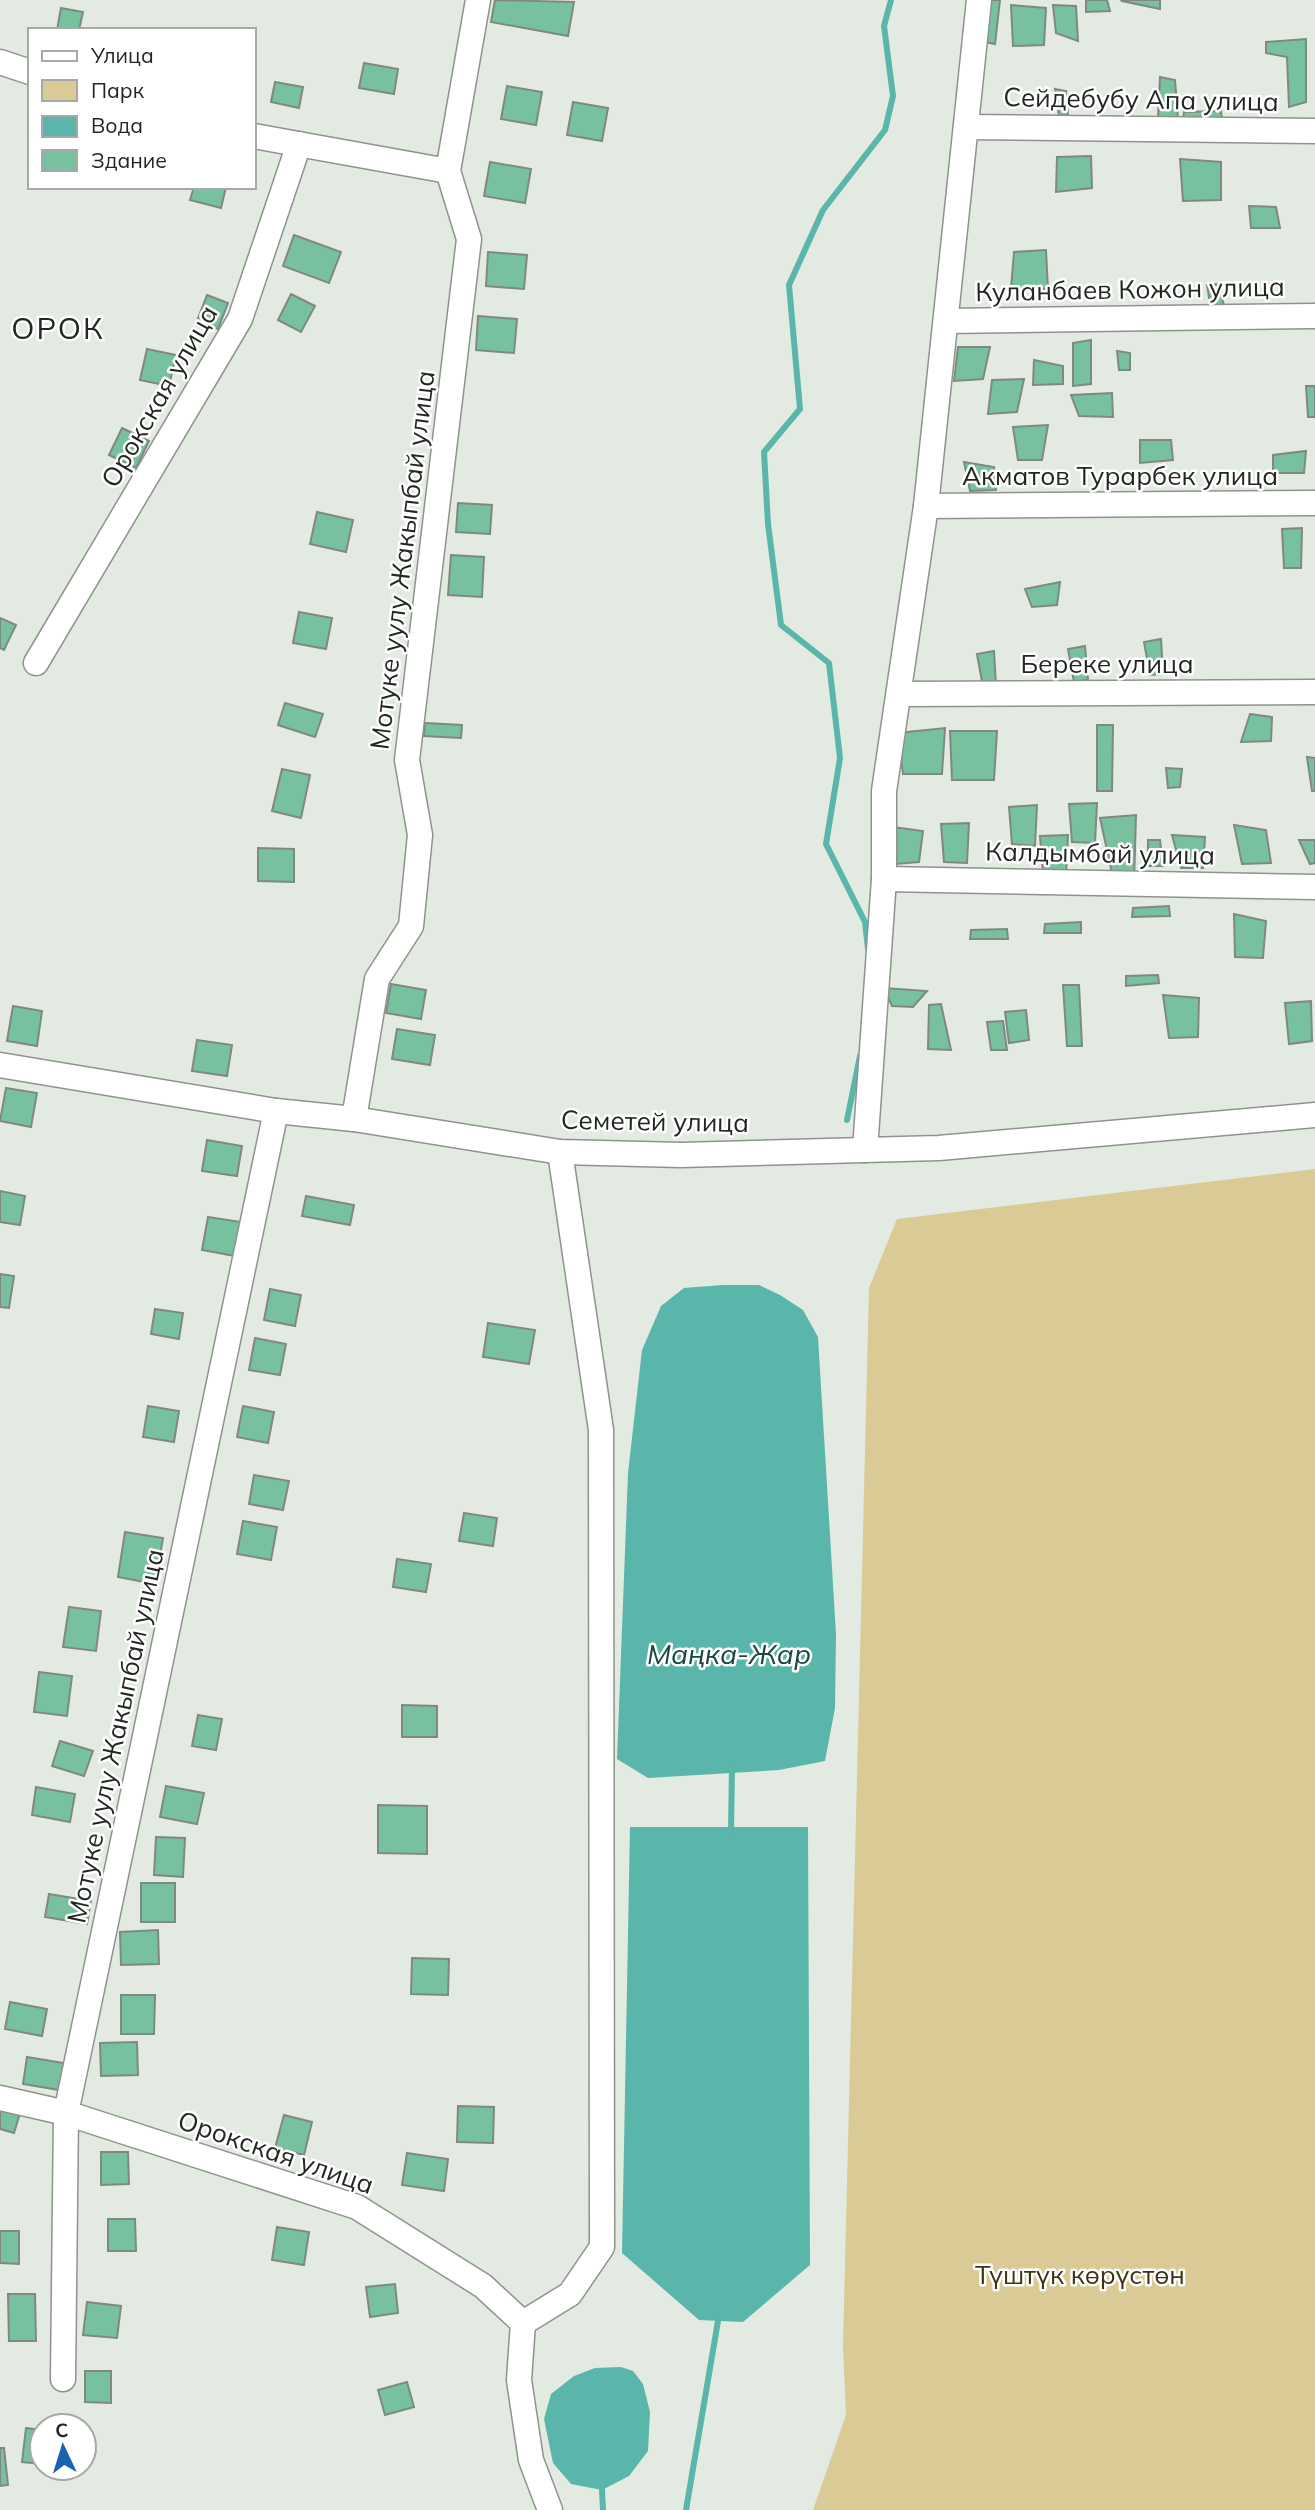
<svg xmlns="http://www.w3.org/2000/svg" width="1315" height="2510" font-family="Mulish,sans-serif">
	<rect width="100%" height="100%" fill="#e2eae1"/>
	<polygon fill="#dacb96" points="1315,1169 1315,2510 813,2510 846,2415 843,2346 869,1288 897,1219"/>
	<g fill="#5ab6ab">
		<polygon points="723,1285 759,1285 780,1295 803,1310 818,1337 836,1634 835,1708 825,1761 779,1770 648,1778 617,1759 628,1473 642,1350 661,1306 684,1288"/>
		<polygon points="630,1827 808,1827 810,2265 743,2322 699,2320 622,2253"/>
		<polygon points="621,2367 633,2371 643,2384 650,2412 648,2451 629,2476 602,2490 571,2484 553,2463 544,2419 551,2394 574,2376 595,2368"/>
	</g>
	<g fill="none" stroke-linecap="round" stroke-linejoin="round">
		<g stroke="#5ab6ab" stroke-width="6">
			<polyline points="868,949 865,922 826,844 840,758 829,663 781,625 768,524 764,452 800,409 789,285 823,210 885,130 893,96 884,26 891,0"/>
			<polyline points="847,1120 860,1056"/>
			<polyline points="731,1832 732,1766"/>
			<polyline points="602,2490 603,2510"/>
			<polyline points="686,2510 719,2315"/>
		</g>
	</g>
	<g fill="#78c19e" stroke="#7f8984" stroke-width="2">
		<polygon points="495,0 574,2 568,36 491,22"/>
		<polygon points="988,0 1000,0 995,44 984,42"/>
		<polygon points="1086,0 1107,0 1110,11 1086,12"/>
		<polygon points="1121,0 1160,0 1160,9 1122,1"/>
		<polygon points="1011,5 1046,8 1044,45 1013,46"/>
		<polygon points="1053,5 1076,6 1078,41 1056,33"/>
		<polygon points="61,8 83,12 79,30 57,30"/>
		<polygon points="1306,39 1306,102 1289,107 1287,57 1266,53 1266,42"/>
		<polygon points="364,63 398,69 394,94 359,88"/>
		<polygon points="1160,77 1175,80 1178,118 1158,117"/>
		<polygon points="275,82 303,87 299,108 271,102"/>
		<polygon points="507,86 542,92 536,125 501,119"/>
		<polygon points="1055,89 1066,91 1068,115 1059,116"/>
		<polygon points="573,102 608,108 602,141 567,135"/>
		<polygon points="1221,111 1222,119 1183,120 1184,112"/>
		<polygon points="1091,156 1092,188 1056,192 1057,157"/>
		<polygon points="1180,159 1221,162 1221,200 1183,201"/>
		<polygon points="490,162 531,169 525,203 484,196"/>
		<polygon points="194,187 226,187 221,208 190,200"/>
		<polygon points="1249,206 1276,207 1280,228 1251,228"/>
		<polygon points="294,235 341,252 329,283 283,266"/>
		<polygon points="1046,250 1048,289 1011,288 1014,252"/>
		<polygon points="488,252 527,255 524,289 486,286"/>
		<polygon points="1218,284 1225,309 1211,310 1207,285"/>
		<polygon points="291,294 315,306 301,332 278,320"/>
		<polygon points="207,295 228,303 218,329 197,321"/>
		<polygon points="478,316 517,319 514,353 476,350"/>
		<polygon points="1091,340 1091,384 1073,386 1073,343"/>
		<polygon points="958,347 990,347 983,379 954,381"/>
		<polygon points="147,349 176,355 169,386 140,380"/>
		<polygon points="1117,351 1130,353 1130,370 1119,370"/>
		<polygon points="1034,360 1063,366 1063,384 1033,385"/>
		<polygon points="1024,379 1017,412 988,414 992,380"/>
		<polygon points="1306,386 1315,386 1315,417 1308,417"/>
		<polygon points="1112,393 1113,417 1079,416 1071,395"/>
		<polygon points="1048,425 1042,460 1018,460 1013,427"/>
		<polygon points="122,428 149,441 136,468 109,455"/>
		<polygon points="1140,440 1171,440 1173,460 1140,463"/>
		<polygon points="1306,451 1304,473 1273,473 1273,455"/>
		<polygon points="964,462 994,467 996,490 970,491"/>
		<polygon points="458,503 492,505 490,534 456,532"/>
		<polygon points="317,512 353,520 346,552 310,544"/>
		<polygon points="1302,528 1301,568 1284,568 1282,529"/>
		<polygon points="451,555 484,557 482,597 448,595"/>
		<polygon points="1060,582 1057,605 1032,607 1025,589"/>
		<polygon points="299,612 332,618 326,649 293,643"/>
		<polygon points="0,618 16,625 4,650 0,648"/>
		<polygon points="1161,639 1163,674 1150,675 1144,642"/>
		<polygon points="1085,646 1088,680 1074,682 1068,649"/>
		<polygon points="994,651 996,686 983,687 977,654"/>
		<polygon points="285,703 323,714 315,737 278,725"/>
		<polygon points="1250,714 1272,717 1271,741 1241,742"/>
		<polygon points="425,723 462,725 461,738 424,736"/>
		<polygon points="1097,725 1113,725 1112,791 1097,791"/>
		<polygon points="945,728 942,774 903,774 898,733"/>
		<polygon points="950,731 997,731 994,780 952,780"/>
		<polygon points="1307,757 1315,758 1315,791 1312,791"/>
		<polygon points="1166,768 1182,769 1180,787 1168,788"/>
		<polygon points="282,769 310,775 301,818 272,811"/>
		<polygon points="1097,803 1095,843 1072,842 1069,804"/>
		<polygon points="1037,805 1035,846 1012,844 1009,807"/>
		<polygon points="1136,815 1134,883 1113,878 1100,818"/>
		<polygon points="969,823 967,863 944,862 941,824"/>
		<polygon points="1234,825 1266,830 1271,863 1242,864"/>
		<polygon points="886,826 923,831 919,862 896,864"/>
		<polygon points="1068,835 1066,876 1043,874 1040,836"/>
		<polygon points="1172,835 1205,837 1203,868 1181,868"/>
		<polygon points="1148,840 1160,840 1163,866 1148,866"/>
		<polygon points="1299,840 1315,840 1315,863 1310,864"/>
		<polygon points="258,848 294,849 294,882 258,881"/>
		<polygon points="1169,906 1170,916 1132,917 1133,908"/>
		<polygon points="1234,914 1266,921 1263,958 1235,957"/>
		<polygon points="1081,922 1081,933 1044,933 1045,924"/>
		<polygon points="1007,929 1008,939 970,939 971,930"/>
		<polygon points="1158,975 1159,983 1126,986 1126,976"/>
		<polygon points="391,984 426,990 421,1019 386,1013"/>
		<polygon points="1063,985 1079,985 1082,1046 1067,1046"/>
		<polygon points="884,988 927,991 913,1007 892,1006"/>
		<polygon points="1163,995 1199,998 1198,1037 1169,1038"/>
		<polygon points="1311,1001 1312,1041 1289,1044 1285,1003"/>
		<polygon points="941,1004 951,1050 928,1049 929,1005"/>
		<polygon points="13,1006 42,1011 37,1046 7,1041"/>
		<polygon points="1026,1010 1029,1040 1009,1043 1005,1012"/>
		<polygon points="1003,1021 1007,1050 991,1050 987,1022"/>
		<polygon points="397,1029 435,1035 430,1065 392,1059"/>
		<polygon points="197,1040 232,1045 227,1076 192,1071"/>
		<polygon points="6,1088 37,1093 31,1127 0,1121"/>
		<polygon points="207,1140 242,1146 237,1176 202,1171"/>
		<polygon points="0,1191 25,1196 20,1225 0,1222"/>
		<polygon points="306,1196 354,1205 350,1225 302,1216"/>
		<polygon points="208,1217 241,1222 235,1256 202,1250"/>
		<polygon points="0,1274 14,1276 9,1308 0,1307"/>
		<polygon points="270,1289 301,1295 295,1326 264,1320"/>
		<polygon points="155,1309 183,1313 179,1339 151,1334"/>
		<polygon points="488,1323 535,1330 529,1364 483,1357"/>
		<polygon points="255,1338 286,1344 280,1375 249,1370"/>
		<polygon points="148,1406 179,1411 174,1442 143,1437"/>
		<polygon points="243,1406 274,1412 268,1443 237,1437"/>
		<polygon points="254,1475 289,1481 283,1510 249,1504"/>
		<polygon points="464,1513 497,1518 493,1546 459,1541"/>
		<polygon points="243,1521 277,1527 271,1560 237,1554"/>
		<polygon points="125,1532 163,1538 155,1584 118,1577"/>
		<polygon points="397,1559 431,1564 426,1592 393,1587"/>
		<polygon points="69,1607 101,1611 96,1651 63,1647"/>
		<polygon points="39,1672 72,1676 67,1716 34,1712"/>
		<polygon points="402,1705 437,1706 437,1737 402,1737"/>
		<polygon points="198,1715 222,1719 216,1750 192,1746"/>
		<polygon points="60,1741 93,1751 84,1776 52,1766"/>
		<polygon points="166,1786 204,1793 197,1824 160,1817"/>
		<polygon points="36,1787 75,1794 70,1822 32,1815"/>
		<polygon points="378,1805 427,1806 427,1854 378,1853"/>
		<polygon points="156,1837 185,1838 183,1877 154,1875"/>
		<rect x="141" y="1883" width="34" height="39"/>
		<polygon points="49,1894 91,1901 87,1924 45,1917"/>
		<polygon points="158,1930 159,1964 121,1965 120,1932"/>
		<polygon points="412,1958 449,1959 448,1995 411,1994"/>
		<polygon points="121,1995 155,1995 154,2034 121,2034"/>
		<polygon points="10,2002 47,2009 42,2036 5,2029"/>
		<polygon points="137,2042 138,2075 101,2076 100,2043"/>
		<polygon points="27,2057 64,2063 59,2090 23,2084"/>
		<polygon points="0,2104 21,2110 14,2133 0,2129"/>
		<polygon points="458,2106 494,2107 493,2143 457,2142"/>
		<polygon points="284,2115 312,2122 304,2155 275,2148"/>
		<polygon points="101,2152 128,2152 129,2184 101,2185"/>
		<polygon points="407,2153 448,2159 444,2191 402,2185"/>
		<polygon points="108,2219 135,2219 136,2251 108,2251"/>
		<polygon points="277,2227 309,2232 304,2265 272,2260"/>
		<polygon points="0,2231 19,2231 19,2264 0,2263"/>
		<polygon points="395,2284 398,2313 370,2317 366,2287"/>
		<polygon points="8,2294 35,2294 36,2341 9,2341"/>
		<polygon points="87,2302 121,2306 117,2338 83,2335"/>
		<polygon points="85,2371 111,2371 111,2403 85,2402"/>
		<polygon points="407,2382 414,2407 385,2415 378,2390"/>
		<polygon points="26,2428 42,2430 42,2464 22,2462"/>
		<polygon points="0,2448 4,2448 8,2485 0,2486"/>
	</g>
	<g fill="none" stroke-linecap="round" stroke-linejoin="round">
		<defs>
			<g id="minor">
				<polyline points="0,62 30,72"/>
				<polyline points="966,127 1315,131"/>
				<polyline points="254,136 448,171"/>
				<polyline points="946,321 1315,316"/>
				<polyline points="926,506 1315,503"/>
				<polyline points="36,663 240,319 299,144"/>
				<polyline points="899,694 1315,692"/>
				<polyline points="884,879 1315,887"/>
				<polyline points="0,1065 276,1111 354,1119 560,1152 681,1155 939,1148 1315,1115"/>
				<polyline points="354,1119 377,979 411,926 420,835 407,760 469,239 448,171 478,0"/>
				<polyline points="865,1150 884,879 884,791 926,506 979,0"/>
				<polyline points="0,2098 66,2113 357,2207 483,2286 523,2323 519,2380 531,2460 550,2510"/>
				<polyline points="523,2323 570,2294 602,2247 601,1430 560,1152"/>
				<polyline points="63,2379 66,2113 276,1111"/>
			</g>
		</defs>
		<use href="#minor" stroke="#8d948c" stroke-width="27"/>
		<use href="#minor" stroke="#fff" stroke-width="24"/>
	</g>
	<g text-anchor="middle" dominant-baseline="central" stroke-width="5" stroke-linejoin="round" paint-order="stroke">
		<g font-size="26" fill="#232622" stroke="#fff">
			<text transform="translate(1141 99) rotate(1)">Сейдебубу Апа улица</text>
			<text transform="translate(1130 289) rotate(-1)">Куланбаев Кожон улица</text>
			<text transform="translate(159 396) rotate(-60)">Орокская улица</text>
			<text x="1120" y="475">Акматов Турарбек улица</text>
			<text transform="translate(402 560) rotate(-83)">Мотуке уулу Жакыпбай улица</text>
			<text x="1107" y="663">Береке улица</text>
			<text transform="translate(1100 853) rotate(1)">Калдымбай улица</text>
			<text transform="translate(655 1121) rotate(1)">Семетей улица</text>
			<text transform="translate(115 1736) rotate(-78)">Мотуке уулу Жакыпбай улица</text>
			<text transform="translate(276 2152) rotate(19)">Орокская улица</text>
		</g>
		<g font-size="26" fill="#3d3416" stroke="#fff">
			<text x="1080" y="2274">Түштүк көрүстөн</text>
		</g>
		<g font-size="28" font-style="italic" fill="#1b4641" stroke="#fff">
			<text x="729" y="1653">Маңка-Жар</text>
		</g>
		<g font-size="30" letter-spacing="2" fill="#232622" stroke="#fff">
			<text x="58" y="328">ОРОК</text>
		</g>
	</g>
	<rect x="28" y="28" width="228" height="161" fill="#ffffff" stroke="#a7a8a7" stroke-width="2"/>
	<rect x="42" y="51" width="35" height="10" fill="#ffffff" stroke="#a7a8a7" stroke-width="2"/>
	<text x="91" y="63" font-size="21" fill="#232622">Улица</text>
	<rect x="42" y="80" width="35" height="21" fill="#dacb96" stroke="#a7a8a7" stroke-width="2"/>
	<text x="91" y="98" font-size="21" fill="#232622">Парк</text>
	<rect x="42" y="116" width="35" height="21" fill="#5ab6ab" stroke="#a7a8a7" stroke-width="2"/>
	<text x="91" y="133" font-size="21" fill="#232622">Вода</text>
	<rect x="42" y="150" width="35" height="21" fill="#78c19e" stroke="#a7a8a7" stroke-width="2"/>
	<text x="91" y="168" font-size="21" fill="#232622">Здание</text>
	<g transform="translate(63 2447) rotate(356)"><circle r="33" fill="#ffffff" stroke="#a7a8a7" stroke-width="2"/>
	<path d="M0-5L12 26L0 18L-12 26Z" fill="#1963b2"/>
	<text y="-10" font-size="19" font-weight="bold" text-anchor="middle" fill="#232622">С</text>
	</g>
</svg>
